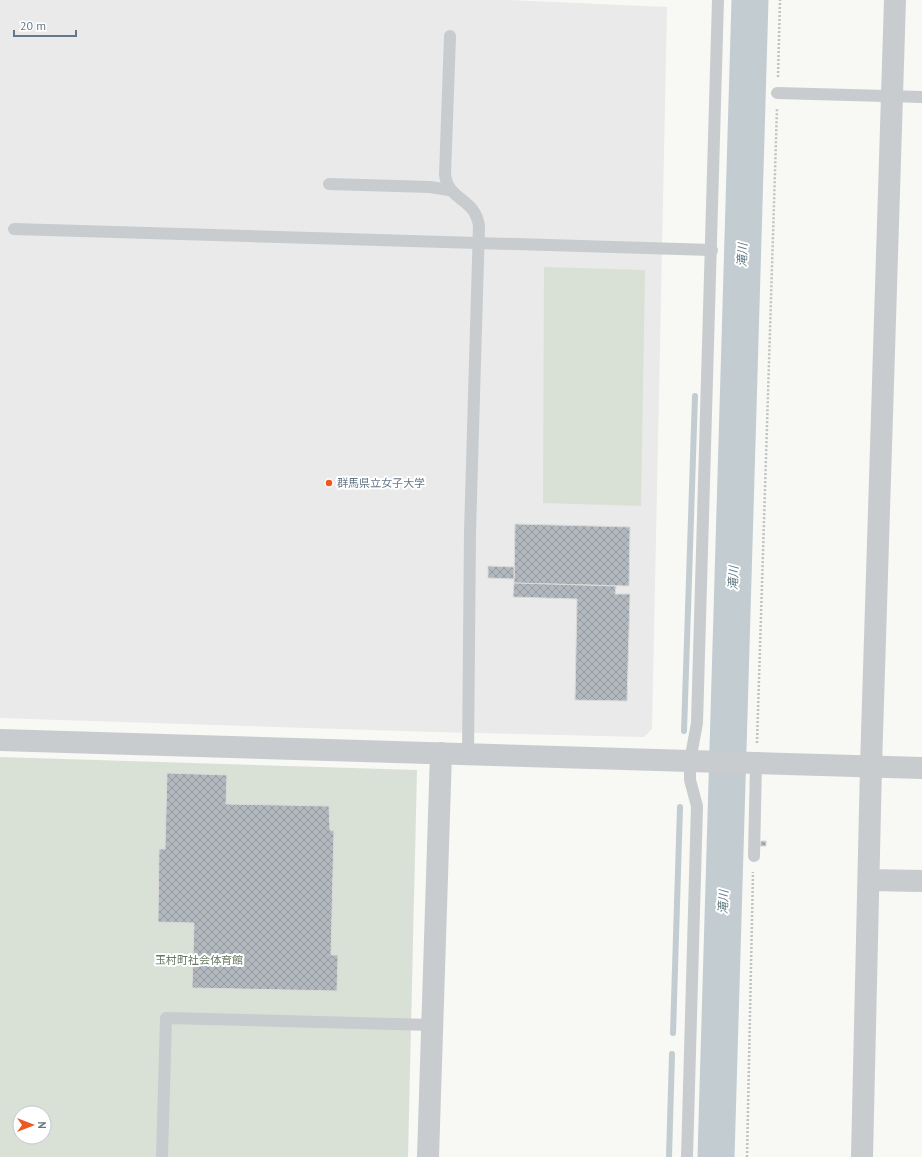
<svg xmlns="http://www.w3.org/2000/svg" width="922" height="1157" font-family="'PT Sans','Noto Sans JP',sans-serif">
	<defs>
		<pattern id="building-cross-hatch" width="8" height="8" patternUnits="userSpaceOnUse"><rect width="8" height="8" fill="#b1b8be"/><path d="M0 0l8 8M0 8l8-8" fill="none" stroke="#949aa0"/></pattern>
	</defs>
	<rect width="100%" height="100%" fill="#f8f8f5"/>
	<polygon fill="#e9eae9" points="0,0 506,0 667,7 652,729 644,737 435,732 0,718"/>
	<g fill="#d9e1d6" fill-rule="evenodd">
		<polygon points="544,267 645,270 641,506 543,503"/>
		<path d="M0 757 417 770 408 1157H0ZM20 1113H44V1137H20Z"/>
	</g>
	<g fill="none" stroke-linecap="round" stroke-linejoin="round">
		<g stroke="#c2ccd1" stroke-width="6">
			<polyline points="684,731 695,396"/>
			<polyline points="673,1033 680,807"/>
			<polyline points="669,1157 672,1054"/>
		</g>
		<polyline stroke="#c2ccd1" stroke-width="37" points="716,1157 750,0"/>
	</g>
	<g fill="url(#building-cross-hatch)" stroke="#dadad8">
		<polygon points="515,524 630,527 629,586 514,583"/>
		<polygon points="488,566 514,567 514,579 488,578"/>
		<polygon points="514,583 616,586 615,594 630,594 627,701 575,700 577,599 513,597"/>
		<polygon points="167,773 227,775 226,804 329,806 330,830 334,831 331,955 338,955 337,991 192,988 194,923 158,922 159,849 165,849"/>
		<polygon points="761,841 766,841 766,846 760,846"/>
	</g>
	<g fill="none" stroke-linecap="round" stroke-linejoin="round">
		<g stroke="#bfc2c4" stroke-width="2.5" stroke-dasharray="2 2" stroke-linecap="butt">
			<polyline points="778,77 780,0"/>
			<polyline points="757,743 777,108"/>
			<polyline points="747,1157 753,872"/>
		</g>
		<g stroke="#c8cccf" stroke-width="12">
			<path d="M450 36 445 175C449 202 475 197 479 226L470 532 468 754"/>
			<polyline points="777,93 922,97"/>
			<polyline points="329,184 430,187 449,190"/>
			<polyline points="14,229 712,250"/>
			<polyline points="754,856 756,763"/>
			<polyline points="162,1157 166,1018 433,1025"/>
			<polyline points="687,1157 697,806 690,780 690,761 697,723 718,0"/>
		</g>
		<g stroke="#c8cccf" stroke-width="22">
			<polyline points="690,761 922,768"/>
			<polyline points="869,880 922,881"/>
			<polyline points="862,1157 871,766 895,0"/>
		</g>
		<g stroke="#c8cccf" stroke-width="22">
			<polyline points="0,740 690,761"/>
			<polyline points="428,1157 441,753"/>
		</g>
	</g>
	<circle fill="#ed5920" stroke="#fff" stroke-width="1.5" cx="329" cy="483" r="4"/>
	<g text-anchor="middle" dominant-baseline="central" stroke-width="4" stroke-linejoin="round" paint-order="stroke">
		<g font-size="11" fill="#657788" stroke="#fff" text-anchor="start">
			<text x="337" y="483">群馬県立女子大学</text>
		</g>
		<g font-size="11" fill="#657a61" stroke="#fff">
			<text x="199" y="960">玉村町社会体育館</text>
		</g>
		<g font-size="12" font-style="italic" fill="#617983" stroke="#fff">
			<text transform="translate(742 255) rotate(-88)">滝川</text>
			<text transform="translate(733 578) rotate(-88)">滝川</text>
			<text transform="translate(723 902) rotate(-88)">滝川</text>
		</g>
	</g>
	<g transform="translate(32 1125) rotate(90)"><circle r="19" fill="#ffffff" stroke="#c1c9cf"/>
	<path d="M0-3L7 15L0 10L-7 15Z" fill="#ed5920"/>
	<text y="-6" font-size="11" font-weight="bold" text-anchor="middle" fill="#657788">N</text>
	</g>
	<path d="M14 30v6h62v-6" fill="none" stroke="#657788" stroke-width="2"/>
	<text x="20" y="30" font-size="12" fill="#657788" stroke="#ffffff" stroke-width="3" paint-order="stroke">20 m</text>
</svg>
